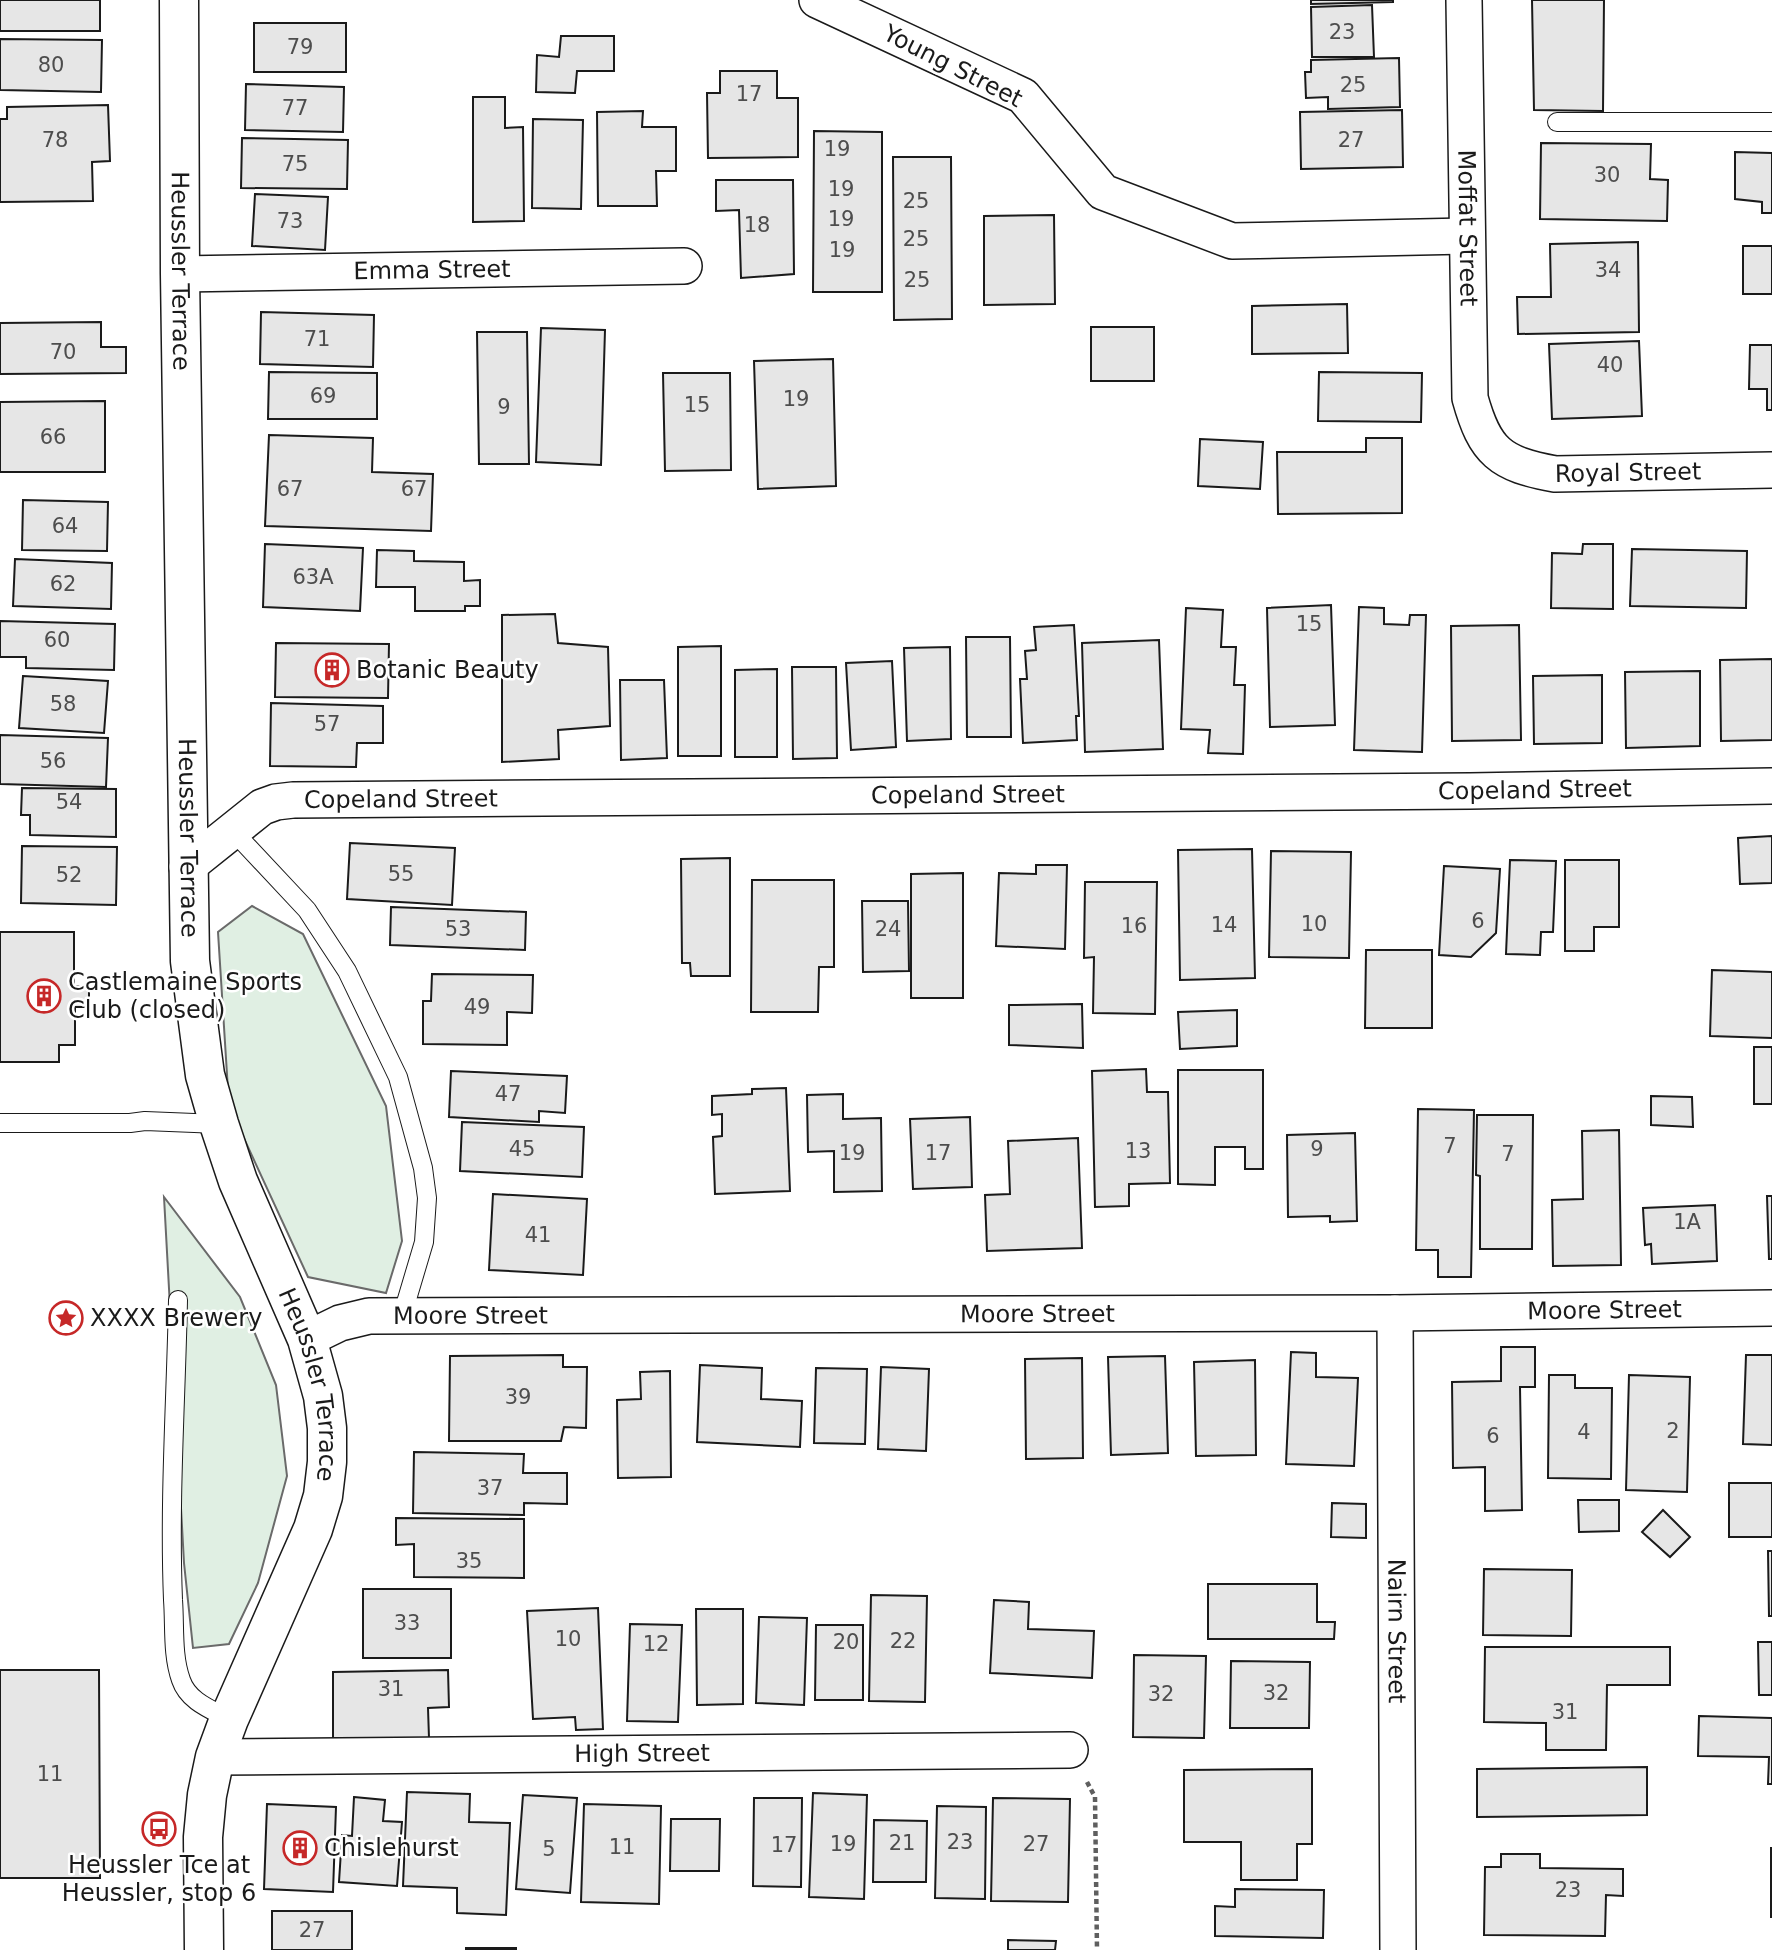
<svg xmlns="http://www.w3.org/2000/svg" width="1772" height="1950" font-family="'DejaVu Sans',sans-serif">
	<rect width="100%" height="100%" fill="#fff"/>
	<g fill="#e0efe3" stroke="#6a6a6a" stroke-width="2">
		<polygon points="252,906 303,934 386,1106 402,1241 386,1293 308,1277 229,1106 218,932"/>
		<polygon points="164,1197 240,1297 276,1385 287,1476 258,1583 229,1644 193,1648 184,1563"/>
	</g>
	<g fill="#e6e6e6" stroke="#1a1a1a" stroke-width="2">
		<rect x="0" y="0" width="100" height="31"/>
		<polygon points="1311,0 1393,0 1393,2 1311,4"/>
		<polygon points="1532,0 1604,0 1603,111 1534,110"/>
		<polygon points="1372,5 1374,57 1312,57 1311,7"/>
		<rect x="254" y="23" width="92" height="49"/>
		<polygon points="561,36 614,36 614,71 577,71 575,93 536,92 537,55 559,57"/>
		<polygon points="0,39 102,40 101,92 0,90"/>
		<polygon points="1399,58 1400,107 1328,109 1328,97 1306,98 1305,72 1311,72 1311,60"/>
		<polygon points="720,71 777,71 777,98 798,98 798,157 708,158 707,93 720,93"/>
		<polygon points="246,84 344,87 343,132 245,130"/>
		<polygon points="473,97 505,97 505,128 523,127 524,221 473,222"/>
		<polygon points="108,105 110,161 92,162 93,201 0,202 0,119 7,119 7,107"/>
		<polygon points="1402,110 1403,167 1301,169 1300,112"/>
		<polygon points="643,111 642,127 676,127 676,171 656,171 657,206 598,206 597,112"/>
		<polygon points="533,119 583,120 581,209 532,208"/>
		<polygon points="814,131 882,132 882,292 813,292"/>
		<polygon points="242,138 348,140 347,189 241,188"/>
		<polygon points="1541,143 1651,144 1650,179 1668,180 1667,221 1540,219"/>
		<polygon points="1735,152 1772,153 1772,213 1762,213 1762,202 1735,199"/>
		<polygon points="893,157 951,157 952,319 894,320"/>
		<polygon points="716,180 793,180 794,274 741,278 739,210 716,211"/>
		<polygon points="255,194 328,197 325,250 252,246"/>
		<polygon points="1054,215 1055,304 984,305 984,216"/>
		<polygon points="1638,242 1639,332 1518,334 1517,297 1551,297 1550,244"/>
		<rect x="1743" y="246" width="29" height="48"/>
		<polygon points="1347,304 1348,353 1252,354 1252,306"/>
		<polygon points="261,312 374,315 373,367 260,364"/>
		<polygon points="101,322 101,347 126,347 126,373 0,374 0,323"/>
		<rect x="1091" y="327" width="63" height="54"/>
		<polygon points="541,328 605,330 601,465 536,462"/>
		<polygon points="477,332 527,332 529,464 479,464"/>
		<polygon points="1639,341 1642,416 1552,419 1549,344"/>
		<polygon points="1750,345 1772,345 1772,410 1767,410 1767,389 1749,389"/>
		<polygon points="833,359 836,486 758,489 754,361"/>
		<polygon points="269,372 377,373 377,419 268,419"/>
		<polygon points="1319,372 1422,373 1421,422 1318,421"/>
		<polygon points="663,373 730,373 731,470 665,471"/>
		<polygon points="105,401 105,472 0,472 0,402"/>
		<polygon points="269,435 373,438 372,472 433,474 431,531 265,526"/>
		<polygon points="1366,438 1402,438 1402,513 1278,514 1277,452 1366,452"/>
		<polygon points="1200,439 1263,442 1260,489 1198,486"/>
		<polygon points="23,500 108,502 107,551 22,550"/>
		<polygon points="265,544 363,548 360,611 263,607"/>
		<polygon points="1583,544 1613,544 1613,609 1551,608 1552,553 1582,554"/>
		<polygon points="1632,549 1747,551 1746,608 1630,606"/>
		<polygon points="377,550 414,551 414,561 464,562 464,581 480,580 480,606 465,606 465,611 415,611 415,587 376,587"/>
		<polygon points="15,559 112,563 111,609 13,606"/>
		<polygon points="1331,605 1335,725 1270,727 1267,608"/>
		<polygon points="1359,607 1384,608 1384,624 1409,625 1410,615 1426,615 1422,752 1354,750"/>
		<polygon points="1186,608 1223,610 1221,647 1236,647 1234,685 1245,685 1243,754 1208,753 1210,730 1181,729"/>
		<polygon points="555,614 558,643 608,647 610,726 558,730 559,759 502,762 502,615"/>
		<polygon points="0,621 115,624 114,670 26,668 26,657 0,657"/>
		<polygon points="1074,625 1079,716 1076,716 1077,740 1023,743 1020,679 1027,679 1025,651 1036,650 1034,627"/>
		<polygon points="1519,625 1521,740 1452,741 1451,626"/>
		<polygon points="966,637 1010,637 1011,737 967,737"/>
		<polygon points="1159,640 1163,749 1085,752 1082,643"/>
		<polygon points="276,643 389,644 388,698 275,697"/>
		<polygon points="721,646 721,756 678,756 678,647"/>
		<polygon points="950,647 951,739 907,741 904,648"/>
		<polygon points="1772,659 1772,740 1721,741 1720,660"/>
		<polygon points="892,661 896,747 851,750 846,663"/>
		<polygon points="792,667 836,667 837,758 793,759"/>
		<polygon points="777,669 777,757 735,757 735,670"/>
		<polygon points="1700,671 1700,746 1626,748 1625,672"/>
		<polygon points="1602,675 1602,743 1534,744 1533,676"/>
		<polygon points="23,676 108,681 104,733 19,728"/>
		<polygon points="620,680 664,680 667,758 621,760"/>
		<polygon points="271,703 383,706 383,743 357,743 356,767 270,766"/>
		<polygon points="0,735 108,738 106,787 0,784"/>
		<polygon points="22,788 116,789 116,837 30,835 30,815 21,815"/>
		<polygon points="1772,836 1772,883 1740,884 1738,838"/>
		<polygon points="350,843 455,848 452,905 347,899"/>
		<polygon points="22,846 117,847 116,905 21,903"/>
		<polygon points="1252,849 1255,978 1180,980 1178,850"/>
		<polygon points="1271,851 1351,852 1349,958 1269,957"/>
		<polygon points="730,858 730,976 691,976 690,963 682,963 681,859"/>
		<polygon points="1510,860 1556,861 1553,932 1541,932 1540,955 1506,954"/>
		<polygon points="1565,860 1619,860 1619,927 1594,927 1594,951 1565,951"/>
		<polygon points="1036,865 1067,865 1065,949 996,946 999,873 1036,874"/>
		<polygon points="1444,866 1500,869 1496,933 1471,957 1439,955"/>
		<polygon points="963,873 963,998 911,998 911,874"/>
		<polygon points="752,880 834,880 834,967 819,967 818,1012 751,1012"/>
		<polygon points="1085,882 1157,882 1155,1014 1093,1013 1094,957 1084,958"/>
		<polygon points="862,901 908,901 909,971 863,972"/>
		<polygon points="391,907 526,912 525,950 390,945"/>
		<polygon points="0,932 74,932 74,986 89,986 89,1007 75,1007 75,1045 59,1045 59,1062 0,1062"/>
		<polygon points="1366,950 1432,950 1432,1028 1365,1028"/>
		<polygon points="1712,970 1772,972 1772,1038 1710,1036"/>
		<polygon points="432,974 533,975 532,1013 507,1012 507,1045 423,1044 423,1001 431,1001"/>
		<polygon points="1082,1004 1083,1048 1009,1045 1009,1005"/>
		<polygon points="1237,1010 1237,1046 1180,1049 1178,1012"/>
		<rect x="1754" y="1047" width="18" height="57"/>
		<polygon points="1146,1069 1147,1092 1168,1092 1170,1183 1129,1184 1129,1206 1095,1207 1092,1071"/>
		<polygon points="1178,1070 1263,1070 1263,1169 1245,1169 1245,1147 1215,1147 1215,1185 1178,1184"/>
		<polygon points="451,1071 567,1076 565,1113 539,1111 539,1122 449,1117"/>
		<polygon points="786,1088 790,1191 715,1194 713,1137 722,1136 722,1114 712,1115 712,1096 752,1094 752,1089"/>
		<polygon points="843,1094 843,1119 881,1118 882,1191 834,1192 834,1151 808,1152 807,1095"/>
		<polygon points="1651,1096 1692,1097 1693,1127 1651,1125"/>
		<polygon points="1418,1109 1474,1110 1471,1277 1438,1277 1438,1250 1416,1250"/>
		<polygon points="1477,1115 1533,1115 1532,1249 1480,1249 1480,1176 1476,1175"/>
		<polygon points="970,1117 972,1187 913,1189 910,1119"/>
		<polygon points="462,1122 584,1127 582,1177 460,1171"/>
		<polygon points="1619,1130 1621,1265 1553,1266 1552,1200 1583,1199 1582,1131"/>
		<polygon points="1355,1133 1357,1221 1330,1222 1330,1216 1288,1217 1287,1135"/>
		<polygon points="1078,1138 1082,1248 987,1251 985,1195 1010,1194 1008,1141"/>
		<polygon points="493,1194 587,1199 583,1275 489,1270"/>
		<polygon points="1767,1196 1772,1196 1772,1259 1769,1259"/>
		<polygon points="1715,1205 1717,1261 1652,1264 1651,1244 1645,1245 1643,1208"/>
		<polygon points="1501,1347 1535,1347 1535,1387 1520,1387 1522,1510 1485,1511 1485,1467 1453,1468 1452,1382 1501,1381"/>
		<polygon points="1291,1352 1316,1353 1316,1377 1358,1378 1354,1466 1286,1464"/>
		<polygon points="563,1355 563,1367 587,1367 586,1428 564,1427 561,1441 449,1441 450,1356"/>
		<polygon points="1746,1355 1772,1355 1772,1445 1743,1444"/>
		<polygon points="1165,1356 1168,1453 1111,1455 1108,1357"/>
		<polygon points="1082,1358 1083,1458 1026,1459 1025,1359"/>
		<polygon points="1255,1360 1256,1455 1196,1456 1194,1362"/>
		<polygon points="700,1365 762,1368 761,1399 802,1401 800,1447 697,1442"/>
		<polygon points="881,1367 929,1369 926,1451 878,1449"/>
		<polygon points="816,1368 867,1369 865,1444 814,1443"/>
		<polygon points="670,1371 671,1477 618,1478 617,1400 641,1399 640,1372"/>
		<polygon points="1549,1375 1575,1375 1575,1388 1612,1388 1611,1479 1548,1478"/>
		<polygon points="1629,1375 1690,1377 1687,1492 1626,1490"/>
		<polygon points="414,1452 524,1454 523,1473 567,1473 567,1504 524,1503 524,1515 413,1513"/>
		<rect x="1729" y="1483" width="43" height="54"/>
		<polygon points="1578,1500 1619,1500 1619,1531 1579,1532"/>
		<polygon points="1332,1503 1366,1504 1366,1538 1331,1537"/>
		<polygon points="1663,1510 1690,1537 1670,1557 1642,1532"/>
		<polygon points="396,1518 524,1519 524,1578 414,1577 414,1544 396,1545"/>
		<polygon points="1768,1551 1772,1551 1772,1616 1769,1616"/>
		<polygon points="1484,1569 1572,1570 1571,1636 1483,1635"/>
		<polygon points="1208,1584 1317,1584 1317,1622 1335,1622 1334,1639 1208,1639"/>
		<rect x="363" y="1589" width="88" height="69"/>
		<polygon points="871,1595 927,1596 925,1702 869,1701"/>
		<polygon points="994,1600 1029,1602 1028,1629 1094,1631 1092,1678 990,1673"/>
		<polygon points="598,1608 603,1729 576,1730 575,1717 533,1719 527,1611"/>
		<polygon points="696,1609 743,1609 743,1704 697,1705"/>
		<polygon points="759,1617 807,1618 804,1705 756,1703"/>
		<polygon points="630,1624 682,1625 678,1722 627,1721"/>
		<polygon points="816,1625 863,1625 863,1700 815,1700"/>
		<polygon points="1758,1642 1772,1642 1772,1695 1759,1695"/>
		<polygon points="1485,1647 1670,1647 1670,1685 1607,1685 1606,1750 1546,1750 1546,1723 1484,1722"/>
		<polygon points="1134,1655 1206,1656 1204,1738 1133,1737"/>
		<polygon points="1231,1661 1310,1662 1309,1728 1230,1728"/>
		<polygon points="0,1670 99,1670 100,1878 0,1878"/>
		<polygon points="448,1670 449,1707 428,1708 429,1738 333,1738 333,1672"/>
		<polygon points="1699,1716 1772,1718 1772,1784 1768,1784 1769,1757 1698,1756"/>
		<polygon points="1647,1767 1647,1815 1477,1817 1477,1769"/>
		<polygon points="1312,1769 1312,1844 1297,1844 1297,1880 1241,1880 1241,1842 1184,1842 1184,1770"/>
		<polygon points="407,1792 470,1794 469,1822 510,1823 506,1915 457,1913 457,1888 403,1886"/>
		<polygon points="813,1793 867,1795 864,1899 809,1897"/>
		<polygon points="523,1795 577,1798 570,1893 516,1889"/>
		<polygon points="354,1797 385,1800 383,1821 402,1822 397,1886 339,1882 342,1835 352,1836"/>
		<polygon points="754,1798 802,1798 801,1887 753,1886"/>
		<polygon points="993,1798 1070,1799 1068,1902 991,1901"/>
		<polygon points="267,1804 336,1807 333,1892 264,1889"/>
		<polygon points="584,1804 661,1806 659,1904 581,1902"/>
		<polygon points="937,1806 986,1807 985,1899 935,1898"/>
		<polygon points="671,1819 720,1819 719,1871 670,1871"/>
		<polygon points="874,1820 927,1821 926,1882 873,1882"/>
		<rect x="1771" y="1848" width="1" height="69"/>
		<polygon points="1501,1854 1540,1854 1540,1868 1623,1869 1623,1896 1606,1895 1605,1936 1484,1935 1485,1867 1501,1867"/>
		<polygon points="1235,1889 1324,1890 1323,1938 1215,1936 1215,1906 1235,1907"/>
		<rect x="272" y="1911" width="80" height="39"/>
		<polygon points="1008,1940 1056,1941 1055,1950 1008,1950"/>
		<rect x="466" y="1948" width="50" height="2"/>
	</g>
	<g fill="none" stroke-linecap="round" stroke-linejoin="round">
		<defs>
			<g id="lane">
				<polyline points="1557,122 1772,122"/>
				<polyline points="233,831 307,910 347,971 398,1077 423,1168 427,1198 424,1242 402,1316"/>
				<polyline points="0,1123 130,1123 145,1121 219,1124"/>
				<path d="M178 1300C176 1400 169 1500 173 1600 175 1626 172 1655 181 1680 188 1701 210 1709 229 1719"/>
			</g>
			<g id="street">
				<polyline points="817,0 1023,96 1103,192 1232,241 1466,236"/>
				<path id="s1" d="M1464 0 1470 398C1485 452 1500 464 1555 474L1772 470"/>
				<path id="s2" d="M180 274 684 266"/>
				<path id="s3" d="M187 867 262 807 276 802 293 800 1470 791 1772 786"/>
				<path id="s4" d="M1395 1313 1398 1950"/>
				<path id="s5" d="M307 1339 340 1323 369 1316 1395 1313 1772 1308"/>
				<path id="s6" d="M215 1757 1070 1750"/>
			</g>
			<g id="secondary">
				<path id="s7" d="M179 0 180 274 190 961 205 1075 219 1124 238 1181 307 1339 323 1396 327 1428V1462L323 1496 313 1529 229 1719 215 1757 207 1795 203 1837 204 1950"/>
			</g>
		</defs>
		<use href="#lane" stroke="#1a1a1a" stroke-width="20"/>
		<use href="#street" stroke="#1a1a1a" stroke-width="38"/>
		<use href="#secondary" stroke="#1a1a1a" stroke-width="41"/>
		<polyline stroke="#5f5f5f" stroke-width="4.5" stroke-dasharray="5 3.5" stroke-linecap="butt" points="1087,1782 1095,1797 1097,1950"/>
		<use href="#lane" stroke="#fff" stroke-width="18"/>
		<use href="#street" stroke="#fff" stroke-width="35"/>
		<use href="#secondary" stroke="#fff" stroke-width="38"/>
	</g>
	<defs>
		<symbol id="building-ring" viewBox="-11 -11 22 22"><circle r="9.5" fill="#fff" stroke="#c62828" stroke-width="1.5"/><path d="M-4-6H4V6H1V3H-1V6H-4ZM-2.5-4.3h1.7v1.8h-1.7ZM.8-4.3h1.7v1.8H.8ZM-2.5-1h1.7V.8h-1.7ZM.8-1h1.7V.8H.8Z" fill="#c62828"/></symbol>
		<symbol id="sight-ring" viewBox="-11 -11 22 22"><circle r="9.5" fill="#fff" stroke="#c62828" stroke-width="1.5"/><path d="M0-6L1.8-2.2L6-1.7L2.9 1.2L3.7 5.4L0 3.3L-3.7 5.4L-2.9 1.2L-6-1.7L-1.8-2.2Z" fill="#c62828"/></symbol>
		<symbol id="bus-ring" viewBox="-11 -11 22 22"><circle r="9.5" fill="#fff" stroke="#c62828" stroke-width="1.5"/><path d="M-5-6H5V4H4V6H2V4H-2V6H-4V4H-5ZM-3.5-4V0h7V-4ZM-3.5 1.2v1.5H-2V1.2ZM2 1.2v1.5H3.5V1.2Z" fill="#c62828"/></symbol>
	</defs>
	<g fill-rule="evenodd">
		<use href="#building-ring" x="313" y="651" width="38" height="38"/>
		<use href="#building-ring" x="25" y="977" width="38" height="38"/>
		<use href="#sight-ring" x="47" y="1299" width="38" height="38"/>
		<use href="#bus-ring" x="140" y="1810" width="38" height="38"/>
		<use href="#building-ring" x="281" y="1829" width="38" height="38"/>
	</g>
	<g text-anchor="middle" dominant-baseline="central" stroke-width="5" stroke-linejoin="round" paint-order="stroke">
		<g font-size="21" fill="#4d4d4d">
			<text x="1342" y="32">23</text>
			<text x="300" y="47">79</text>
			<text x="51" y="65">80</text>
			<text x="1353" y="85">25</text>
			<text x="749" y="94">17</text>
			<text x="295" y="108">77</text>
			<text x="55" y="140">78</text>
			<text x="1351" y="140">27</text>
			<text x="837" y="149">19</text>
			<text x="295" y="164">75</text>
			<text x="1607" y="175">30</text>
			<text x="841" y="189">19</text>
			<text x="916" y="201">25</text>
			<text x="841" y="219">19</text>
			<text x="290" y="221">73</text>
			<text x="757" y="225">18</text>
			<text x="916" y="239">25</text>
			<text x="842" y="250">19</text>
			<text x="1608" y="270">34</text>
			<text x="917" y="280">25</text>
			<text x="317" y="339">71</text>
			<text x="63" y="352">70</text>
			<text x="1610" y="365">40</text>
			<text x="323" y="396">69</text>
			<text x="796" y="399">19</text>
			<text x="697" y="405">15</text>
			<text x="504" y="407">9</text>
			<text x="53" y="437">66</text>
			<text x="290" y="489">67</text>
			<text x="414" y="489">67</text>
			<text x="65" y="526">64</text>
			<text x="313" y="577">63A</text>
			<text x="63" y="584">62</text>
			<text x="1309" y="624">15</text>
			<text x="57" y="640">60</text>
			<text x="63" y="704">58</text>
			<text x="327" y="724">57</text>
			<text x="53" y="761">56</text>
			<text x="69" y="802">54</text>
			<text x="401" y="874">55</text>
			<text x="69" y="875">52</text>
			<text x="1478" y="921">6</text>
			<text x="1314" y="924">10</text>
			<text x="1224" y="925">14</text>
			<text x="1134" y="926">16</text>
			<text x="458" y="929">53</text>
			<text x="888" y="929">24</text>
			<text x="477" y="1007">49</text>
			<text x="508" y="1094">47</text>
			<text x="1450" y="1146">7</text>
			<text x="522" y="1149">45</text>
			<text x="1317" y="1149">9</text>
			<text x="1138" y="1151">13</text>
			<text x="852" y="1153">19</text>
			<text x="938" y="1153">17</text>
			<text x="1508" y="1154">7</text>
			<text x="1687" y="1222">1A</text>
			<text x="538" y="1235">41</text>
			<text x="518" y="1397">39</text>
			<text x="1673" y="1431">2</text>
			<text x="1584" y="1432">4</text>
			<text x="1493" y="1436">6</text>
			<text x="490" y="1488">37</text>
			<text x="469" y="1561">35</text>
			<text x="407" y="1623">33</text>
			<text x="568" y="1639">10</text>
			<text x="903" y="1641">22</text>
			<text x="846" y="1642">20</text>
			<text x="656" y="1644">12</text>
			<text x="391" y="1689">31</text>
			<text x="1276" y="1693">32</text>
			<text x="1161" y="1694">32</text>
			<text x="1565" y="1712">31</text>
			<text x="50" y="1774">11</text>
			<text x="960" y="1842">23</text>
			<text x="902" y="1843">21</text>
			<text x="843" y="1844">19</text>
			<text x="1036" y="1844">27</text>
			<text x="784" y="1845">17</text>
			<text x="622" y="1847">11</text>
			<text x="549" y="1849">5</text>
			<text x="1568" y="1890">23</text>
			<text x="312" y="1930">27</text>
		</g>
		<g font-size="24" fill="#1a1a1a" stroke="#fff">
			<text transform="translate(953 66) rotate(27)">Young Street</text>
			<text stroke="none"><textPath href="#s1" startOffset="228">Moffat Street</textPath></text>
			<text stroke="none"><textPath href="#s2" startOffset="252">Emma Street</textPath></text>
			<text stroke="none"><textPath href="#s7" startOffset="271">Heussler Terrace</textPath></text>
			<text stroke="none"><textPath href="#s1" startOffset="595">Royal Street</textPath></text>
			<text stroke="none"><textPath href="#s3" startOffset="1370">Copeland Street</textPath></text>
			<text stroke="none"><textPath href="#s3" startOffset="803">Copeland Street</textPath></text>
			<text stroke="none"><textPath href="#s3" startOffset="236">Copeland Street</textPath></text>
			<text stroke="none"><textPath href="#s7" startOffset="838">Heussler Terrace</textPath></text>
			<text stroke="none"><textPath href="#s5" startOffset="1302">Moore Street</textPath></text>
			<text stroke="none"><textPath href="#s5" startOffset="735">Moore Street</textPath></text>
			<text stroke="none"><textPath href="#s5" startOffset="168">Moore Street</textPath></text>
			<text stroke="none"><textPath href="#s7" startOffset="1405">Heussler Terrace</textPath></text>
			<text stroke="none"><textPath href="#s4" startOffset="318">Nairn Street</textPath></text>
			<text stroke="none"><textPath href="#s6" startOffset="427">High Street</textPath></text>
		</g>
		<g font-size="24" fill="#1a1a1a" stroke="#fff" text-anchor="start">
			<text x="356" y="670">Botanic Beauty</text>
			<text x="68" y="982">Castlemaine Sports<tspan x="68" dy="28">Club (closed)</tspan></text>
			<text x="90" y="1318">XXXX Brewery</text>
			<text x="324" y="1848">Chislehurst</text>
			<text x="159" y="1865" text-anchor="middle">Heussler Tce at<tspan x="159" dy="28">Heussler, stop 6</tspan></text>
		</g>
	</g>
</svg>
